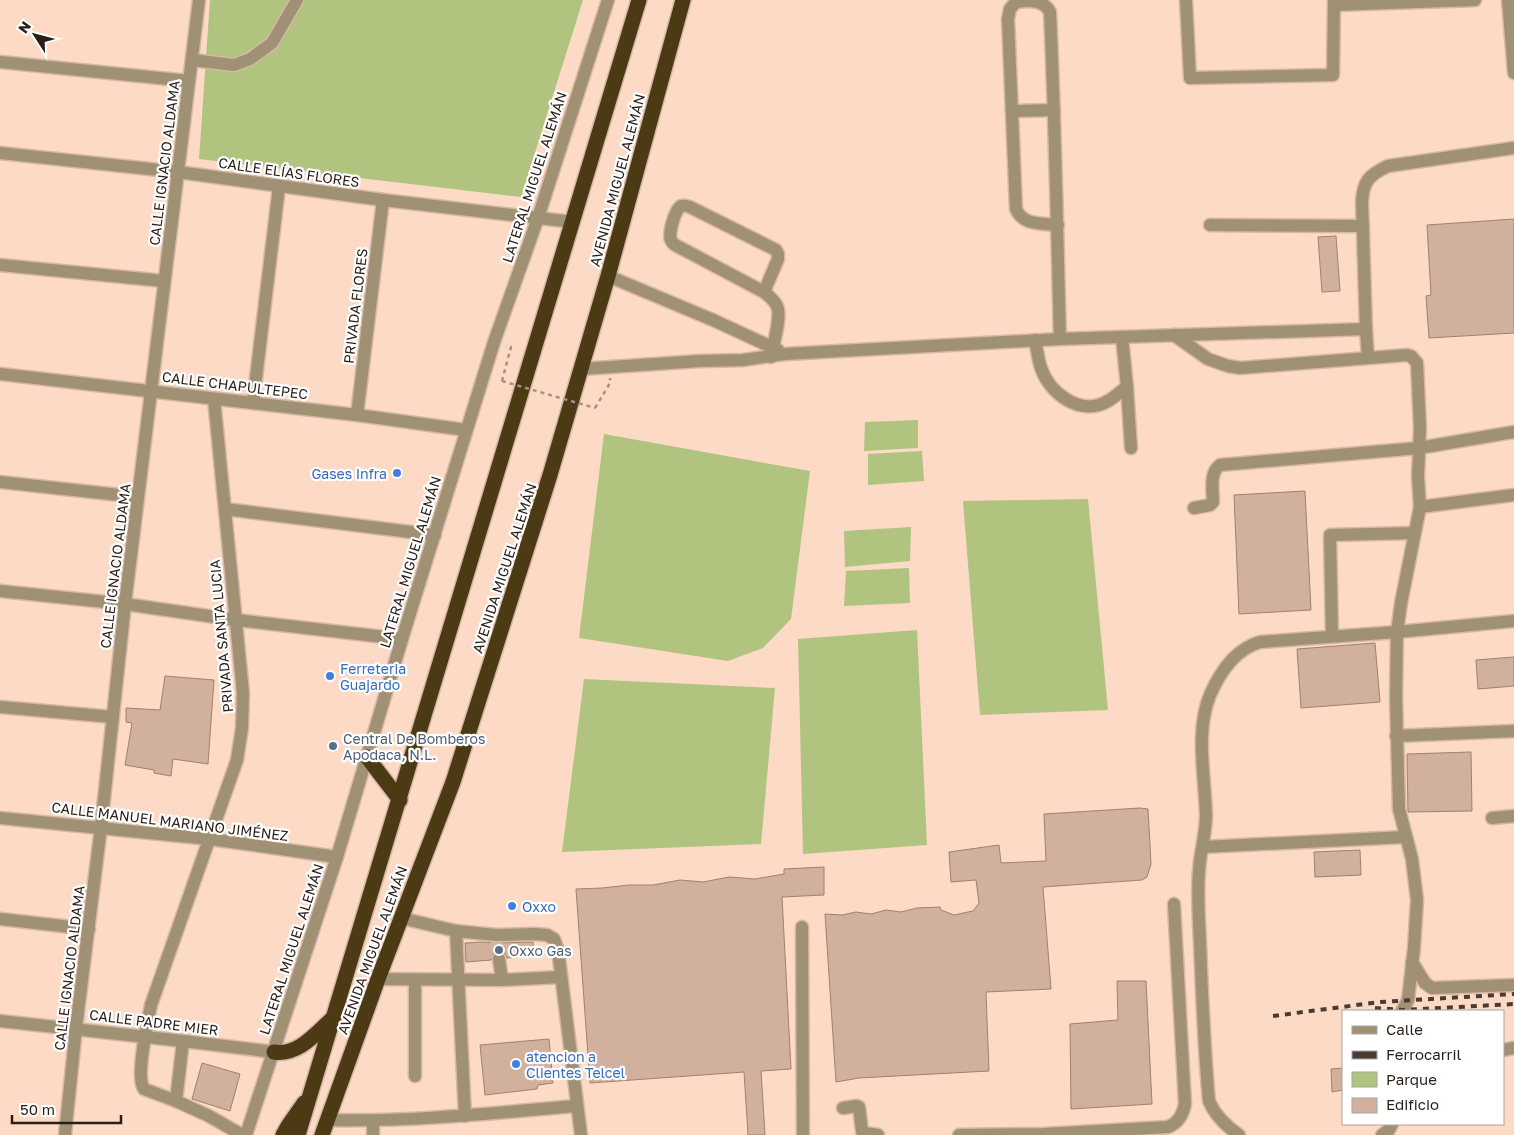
<svg xmlns="http://www.w3.org/2000/svg" width="1514" height="1135" font-family="'Golos Text',sans-serif">
	<rect width="100%" height="100%" fill="#fcdac6"/>
	<g fill="#b0c480">
		<polygon points="210,0 583,0 521,197 199,159"/>
		<polygon points="918,420 918,448 864,451 865,422"/>
		<polygon points="604,434 810,471 791,619 763,648 728,661 579,638"/>
		<polygon points="922,451 924,481 868,485 868,454"/>
		<polygon points="1088,499 1108,710 980,715 963,501"/>
		<polygon points="911,527 910,561 845,567 844,531"/>
		<polygon points="909,568 910,603 844,606 846,571"/>
		<polygon points="917,630 927,845 803,854 798,639"/>
		<polygon points="584,679 775,688 761,844 562,852"/>
	</g>
	<g fill="#d1b19d" stroke="#9f816e">
		<polygon points="1514,219 1514,333 1429,338 1426,296 1431,295 1427,225"/>
		<polygon points="1336,236 1340,291 1322,292 1318,237"/>
		<polygon points="1305,491 1311,610 1239,614 1234,495"/>
		<polygon points="1375,643 1380,702 1301,708 1297,649"/>
		<polygon points="1514,657 1514,686 1478,689 1476,660"/>
		<polygon points="165,676 214,680 208,764 173,759 171,776 154,773 154,770 125,765 132,723 126,722 126,708 160,710"/>
		<polygon points="1471,752 1472,811 1408,812 1407,754"/>
		<polygon points="1140,808 1148,809 1151,864 1147,877 1142,880 1043,887 1051,989 986,992 989,1071 859,1078 836,1082 825,914 842,915 856,912 871,914 886,910 901,912 917,908 940,907 941,910 954,915 973,911 979,903 976,880 951,882 949,852 999,845 1001,863 1046,861 1044,814"/>
		<polygon points="1360,850 1361,875 1315,877 1314,852"/>
		<polygon points="824,867 824,895 782,897 791,1069 761,1071 765,1135 748,1135 744,1072 590,1083 576,889 602,888 629,885 653,885 680,880 703,882 729,877 755,879 784,874 784,869"/>
		<polygon points="481,942 496,943 533,942 534,956 507,958 505,954 498,951 494,953 491,960 466,962 465,943"/>
		<polygon points="1117,981 1146,981 1152,1104 1071,1109 1070,1024 1118,1020"/>
		<polygon points="549,1039 553,1083 538,1085 537,1089 485,1095 480,1045"/>
		<polygon points="202,1063 240,1074 230,1111 192,1099"/>
		<polygon points="1343,1068 1343,1090 1332,1092 1331,1069"/>
	</g>
	<g fill="none" stroke-linecap="round" stroke-linejoin="round">
		<polyline stroke="#d2b4a3" stroke-width="12" stroke-dasharray="12 6" stroke-linecap="butt" points="496,940 499,959"/>
		<defs>
			<g id="minor">
				<polyline points="1186,0 1190,78 1333,75 1334,0"/>
				<polyline points="1508,0 1514,73"/>
				<polyline points="1334,5 1475,0"/>
				<polyline points="192,60 234,65 250,59 272,43 297,0"/>
				<polyline points="0,62 189,81"/>
				<polyline points="1012,111 1054,110"/>
				<polyline points="0,153 178,172 383,200 573,222"/>
				<path d="M1058 225C1042 223 1023 226 1016 209L1008 19 1010 9 1016 2C1030 0 1044 0 1050 12 1055 121 1057 230 1060 339"/>
				<polyline points="1210,225 1363,226"/>
				<polyline points="0,265 164,281"/>
				<polyline points="608,276 713,320 778,350"/>
				<path d="M764 292 778 259V254L776 250 690 207C687 206 684 205 681 206 675 209 668 234 671 240 672 243 675 245 677 246L764 292C769 296 774 300 777 306 782 317 773 344 771 357"/>
				<polyline points="1366,329 1368,358"/>
				<polyline points="1174,335 1208,359 1228,366 1240,368 1407,355 1411,356 1417,363 1420,428 1418,477 1420,507 1401,603 1397,632 1396,698 1399,809 1412,859 1417,900 1414,948 1408,1000 1402,1011"/>
				<path d="M1035 340C1037 349 1038 359 1041 368 1050 394 1081 417 1108 401 1115 397 1121 391 1127 387L1122 337"/>
				<path d="M581 369 700 361 743 360 785 354 1060 339 1366 329 1362 202C1363 181 1369 175 1388 166L1514 148"/>
				<polyline points="0,374 357,415 466,430"/>
				<polyline points="1127,387 1131,448"/>
				<polyline points="253,403 279,187"/>
				<polyline points="357,415 383,200"/>
				<polyline points="0,482 138,497"/>
				<polyline points="1420,507 1514,495"/>
				<path d="M1194 508 1210 505 1213 502C1213 490 1209 473 1220 465L1419 448 1514 432"/>
				<polyline points="225,509 435,535"/>
				<polyline points="0,591 125,604 236,620 402,639"/>
				<polyline points="1332,636 1330,535 1414,533"/>
				<polyline points="0,707 113,717"/>
				<polyline points="1396,736 1514,731"/>
				<polyline points="0,818 210,839 337,857"/>
				<polyline points="1492,818 1514,816"/>
				<polyline points="1203,847 1405,837"/>
				<polyline points="401,918 456,931"/>
				<polyline points="0,919 89,929"/>
				<polyline points="802,927 803,1135"/>
				<polyline points="499,959 502,980"/>
				<polyline points="1412,962 1425,983 1432,988 1514,985"/>
				<polyline points="378,979 502,980 561,977"/>
				<polyline points="0,1021 183,1041 274,1052"/>
				<polyline points="183,1041 176,1101 209,1116 242,1135"/>
				<polyline points="1503,1050 1514,1048"/>
				<polyline points="415,1076 415,980"/>
				<path d="M176 1101 144 1089C135 1076 148 1022 151 1005L237 760 242 728 243 693 214 399"/>
				<polyline points="843,1108 857,1106 859,1107 862,1131 865,1133 878,1135"/>
				<polyline points="465,1116 456,931 496,935 535,934 547,935 554,939 558,950 581,1135"/>
				<path d="M328 1120C411 1122 494 1113 577 1106"/>
				<polyline points="373,1121 373,1135"/>
				<polyline points="65,1135 76,1028 101,827 125,604 199,0"/>
				<polyline points="246,1135 337,857 402,639 494,342 538,218 608,0"/>
				<path d="M959 1135 1044 1134 1168 1127C1178 1123 1183 1115 1185 1104L1174 904"/>
				<path d="M1239 1135C1226 1126 1215 1116 1209 1101 1204 1048 1202 996 1200 943 1199 919 1197 894 1199 871 1200 852 1206 834 1206 815 1205 777 1195 731 1210 695 1220 672 1236 649 1260 642L1397 632 1514 621"/>
				<polyline points="1382,1135 1389,1130 1392,1124"/>
			</g>
			<g id="highway">
				<polyline points="367,757 400,800"/>
				<path d="M274 1052C299 1056 317 1032 334 1017"/>
				<polyline points="283,1135 288,1126 304,1103"/>
				<polyline points="298,1135 639,0"/>
				<polyline points="322,1135 378,979 453,782 550,475 608,276 683,0"/>
			</g>
		</defs>
		<use href="#minor" stroke="#d6b8a6" stroke-width="15"/>
		<use href="#highway" stroke="#d6b8a6" stroke-width="18"/>
		<g stroke="#a88f80" stroke-width="2.5" stroke-dasharray="4 4" stroke-linecap="butt">
			<polyline points="502,381 511,347 506,346"/>
			<polyline points="595,408 610,383 610,378"/>
		</g>
		<use href="#minor" stroke="#a09175" stroke-width="12"/>
		<use href="#highway" stroke="#4b3a14" stroke-width="15"/>
		<g stroke="#4b3b32" stroke-width="4" stroke-dasharray="6 6" stroke-linecap="butt">
			<polyline points="1375,1008 1403,1010 1514,1004"/>
			<polyline points="1273,1016 1380,1002 1514,994"/>
		</g>
		<polyline stroke="#a88f80" stroke-width="2.5" stroke-dasharray="4 4" stroke-linecap="butt" points="502,381 595,408"/>
	</g>
	<g fill="#3f7fe0" stroke="#fff" stroke-width="2">
		<circle cx="397" cy="473" r="5"/>
		<circle cx="330" cy="676" r="5"/>
		<circle cx="512" cy="906" r="5"/>
		<circle cx="516" cy="1064" r="5"/>
	</g>
	<g fill="#5c6f8a" stroke="#fff" stroke-width="2">
		<circle cx="333" cy="746" r="5"/>
		<circle cx="499" cy="950" r="5"/>
	</g>
	<g text-anchor="middle" dominant-baseline="central" stroke-width="4.5" stroke-linejoin="round" paint-order="stroke">
		<g font-size="14" fill="#2a1e16" stroke="#fff">
			<text transform="translate(164 163) rotate(-83)">CALLE IGNACIO ALDAMA</text>
			<text transform="translate(289 172) rotate(8)">CALLE ELÍAS FLORES</text>
			<text transform="translate(534 177) rotate(-72)">LATERAL MIGUEL ALEMÁN</text>
			<text transform="translate(617 180) rotate(-75)">AVENIDA MIGUEL ALEMÁN</text>
			<text transform="translate(355 306) rotate(-83)">PRIVADA FLORES</text>
			<text transform="translate(235 385) rotate(7)">CALLE CHAPULTEPEC</text>
			<text transform="translate(410 562) rotate(-73)">LATERAL MIGUEL ALEMÁN</text>
			<text transform="translate(115 566) rotate(-83)">CALLE IGNACIO ALDAMA</text>
			<text transform="translate(504 568) rotate(-72)">AVENIDA MIGUEL ALEMÁN</text>
			<text transform="translate(221 636) rotate(-95)">PRIVADA SANTA LUCIA</text>
			<text transform="translate(170 821) rotate(7)">CALLE MANUEL MARIANO JIMÉNEZ</text>
			<text transform="translate(291 949) rotate(-72)">LATERAL MIGUEL ALEMÁN</text>
			<text transform="translate(372 950) rotate(-70)">AVENIDA MIGUEL ALEMÁN</text>
			<text transform="translate(69 968) rotate(-83)">CALLE IGNACIO ALDAMA</text>
			<text transform="translate(154 1022) rotate(7)">CALLE PADRE MIER</text>
		</g>
		<g font-size="14" fill="#366cbe" stroke="#fff" text-anchor="start">
			<text x="387" y="473" text-anchor="end">Gases Infra</text>
			<text x="340" y="668">Ferreteria<tspan x="340" dy="16">Guajardo</tspan></text>
			<text x="522" y="906">Oxxo</text>
			<text x="526" y="1056">atencion a<tspan x="526" dy="16">Clientes Telcel</tspan></text>
		</g>
		<g font-size="14" fill="#4e5e75" stroke="#fff" text-anchor="start">
			<text x="343" y="738">Central De Bomberos<tspan x="343" dy="16">Apodaca, N.L.</tspan></text>
			<text x="509" y="950">Oxxo Gas</text>
		</g>
	</g>
	<rect x="1342" y="1010" width="162" height="115" fill="#ffffff" stroke="#aaa5a2"/>
	<rect x="1352" y="1026" width="25" height="8" fill="#a09175" stroke="#aaa5a2"/>
	<text x="1386" y="1035" font-size="15" fill="#2a1e16">Calle</text>
	<rect x="1352" y="1051" width="25" height="8" fill="#4b3b32" stroke="#aaa5a2"/>
	<text x="1386" y="1060" font-size="15" fill="#2a1e16">Ferrocarril</text>
	<rect x="1352" y="1072" width="25" height="15" fill="#b0c480" stroke="#aaa5a2"/>
	<text x="1386" y="1085" font-size="15" fill="#2a1e16">Parque</text>
	<rect x="1352" y="1098" width="25" height="15" fill="#d1b19d" stroke="#aaa5a2"/>
	<text x="1386" y="1110" font-size="15" fill="#2a1e16">Edificio</text>
	<g transform="translate(35 35) rotate(306)" stroke="#ffffff" stroke-width="4" paint-order="stroke">
	<path d="M0-4L9 19L0 12L-9 19Z" fill="#2a1e16"/>
	<text y="-8" font-size="14" font-weight="bold" text-anchor="middle" fill="#2a1e16">N</text>
	</g>
	<path d="M12 1115v8h109v-8" fill="none" stroke="#2a1e16" stroke-width="2.5"/>
	<text x="20" y="1115" font-size="15" fill="#2a1e16" stroke="#ffffff" stroke-width="4" paint-order="stroke">50 m</text>
</svg>
